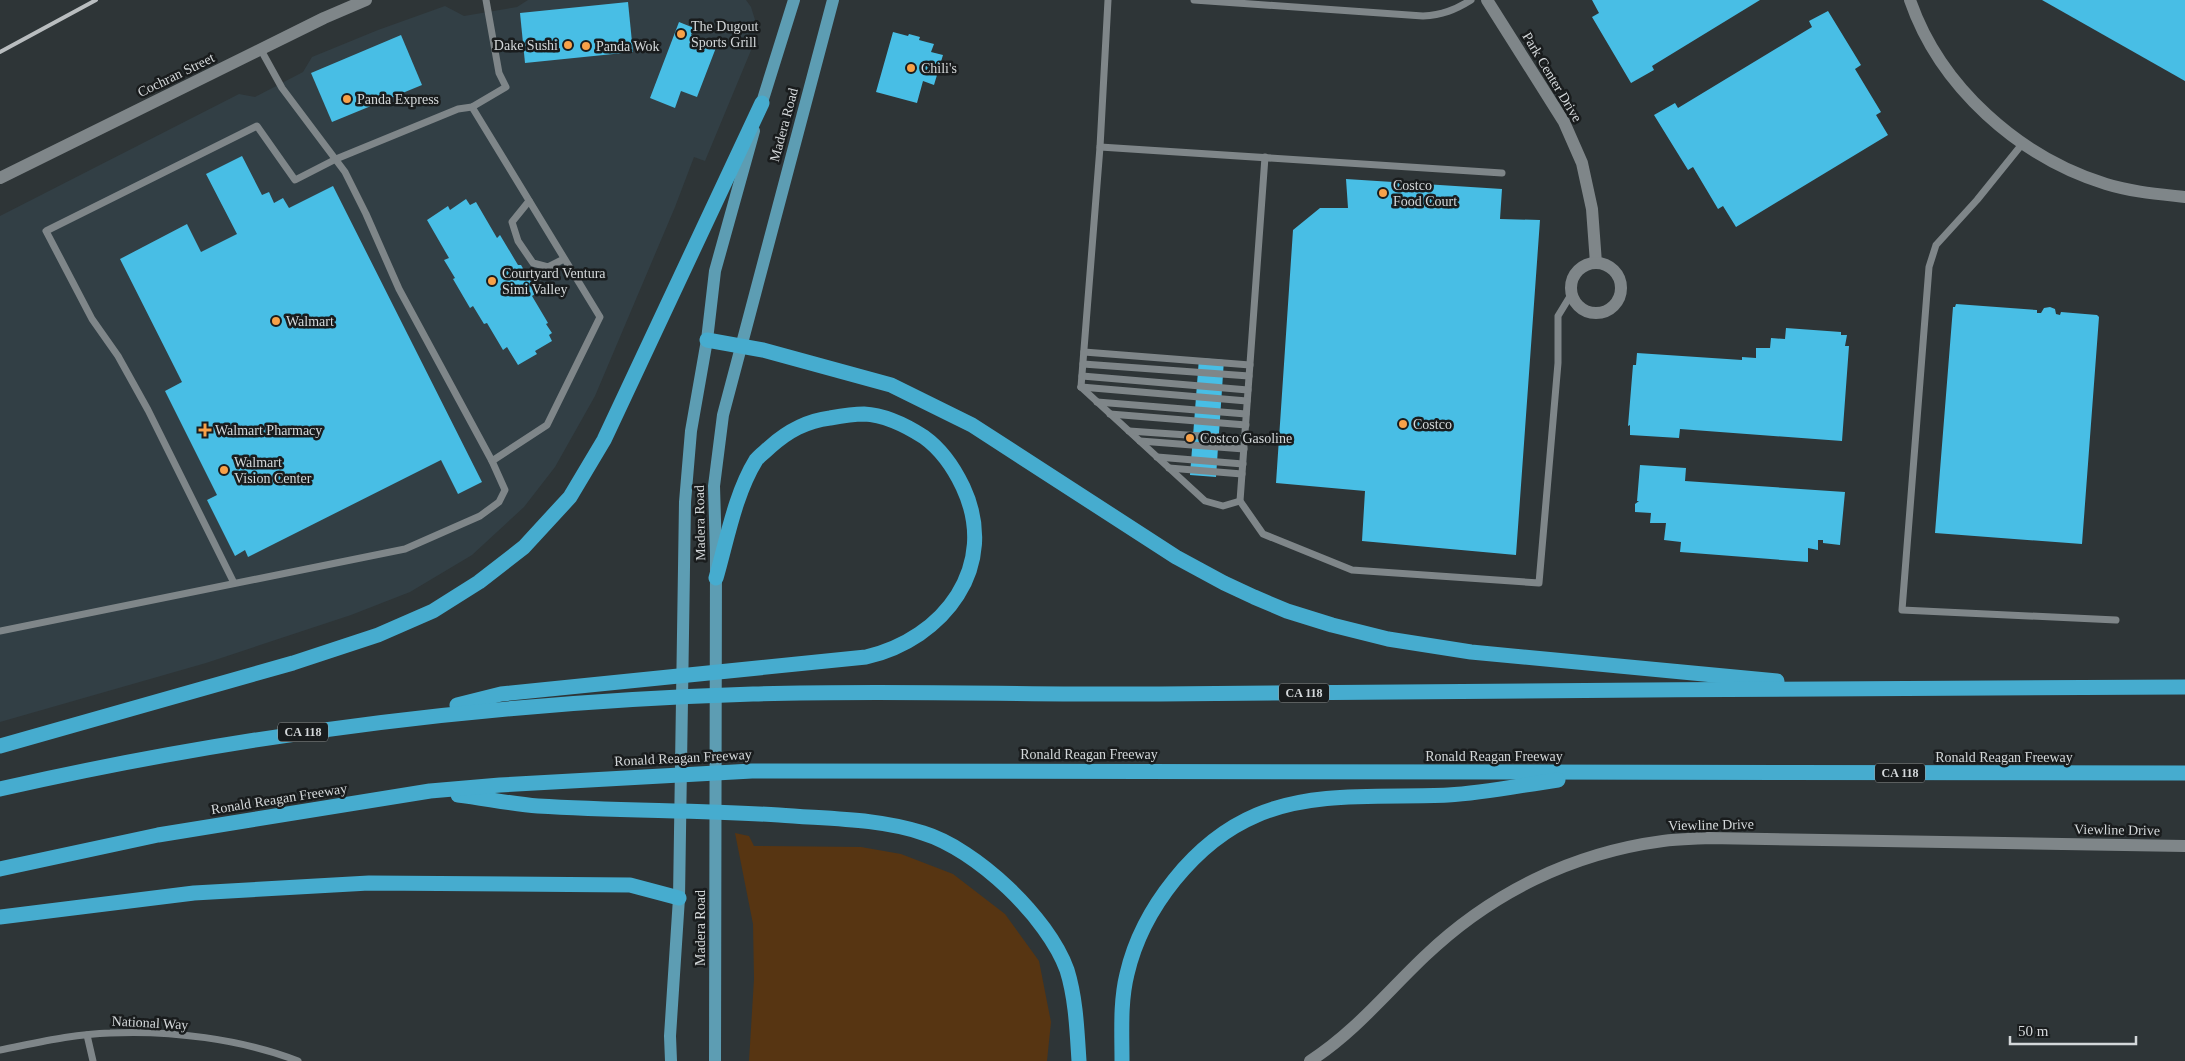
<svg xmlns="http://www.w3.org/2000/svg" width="2185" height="1061" font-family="Georgia,serif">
	<rect width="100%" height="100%" fill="#2e3537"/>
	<polygon fill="#323f45" points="528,0 746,0 751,7 756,23 754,43 705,161 694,157 675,207 595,396 555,467 524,507 472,555 410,592 351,615 206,663 0,722 0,216 239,94 255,97 303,72 312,57 378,30 445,6 464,16 517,7"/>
	<polygon fill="#573512" points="735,833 749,836 754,846 861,847 901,854 953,874 1005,914 1039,961 1051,1022 1047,1061 749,1061 754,979 753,924"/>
	<g fill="#48bee5">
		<polygon points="1592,0 1760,0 1652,66 1654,70 1631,83 1592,17 1599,13"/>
		<polygon points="2042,0 2185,0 2185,81"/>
		<polygon points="628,2 633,52 525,63 520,13"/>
		<polygon points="1828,11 1861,65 1855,69 1881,112 1876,115 1888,135 1736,227 1723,206 1718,209 1693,167 1688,170 1654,115 1675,103 1678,108 1812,27 1809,21"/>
		<polygon points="679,22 694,28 691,35 717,45 697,97 681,91 675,108 650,98"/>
		<polygon points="893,32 908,36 909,34 920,37 919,40 934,44 931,52 943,55 934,85 923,81 917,103 876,92"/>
		<polygon points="401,35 422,85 332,122 311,73"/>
		<polygon points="242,156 262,195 269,192 274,203 283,198 289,208 333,186 482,482 458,494 441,460 248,557 245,550 235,556 207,500 217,495 165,391 182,382 120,259 187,224 201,252 237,234 206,174"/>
		<polygon points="1346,179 1502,189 1500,219 1540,220 1516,555 1362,541 1365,491 1276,483 1293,230 1320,208 1348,208"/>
		<polygon points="466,199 470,205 476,202 497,238 500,235 518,265 521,265 535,289 533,291 535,294 532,296 548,323 546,324 552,333 549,335 552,341 535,351 537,354 518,365 507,347 503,350 487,323 484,324 473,306 470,308 453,279 455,278 444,260 449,258 427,220 448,206 450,210"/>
		<polygon points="1956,304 2037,310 2037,313 2041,313 2044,308 2050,307 2055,309 2056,314 2060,315 2061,312 2097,315 2099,317 2082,544 1935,533 1953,307 1955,307"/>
		<polygon points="1786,328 1841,332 1841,335 1847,335 1845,346 1849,346 1842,441 1680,429 1679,438 1630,435 1630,425 1628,426 1633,365 1636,365 1637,353 1742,360 1742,357 1756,358 1756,348 1770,348 1771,338 1785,339"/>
		<polygon points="1199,358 1224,360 1216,477 1190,475"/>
		<polygon points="1640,465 1686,468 1685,481 1845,492 1840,545 1823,543 1823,540 1818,540 1818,550 1808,548 1808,562 1680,552 1681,542 1664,540 1666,523 1650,523 1651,513 1635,512 1635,504 1639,501 1637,501"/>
	</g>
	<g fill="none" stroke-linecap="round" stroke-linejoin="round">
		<g stroke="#7f8689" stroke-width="7">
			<path d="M1194 0 1423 16C1442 15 1455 10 1471 0"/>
			<polyline points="472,107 600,317 547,425 492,461"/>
			<polyline points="2023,143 1977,200 1936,245 1929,267 1902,610 2116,620"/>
			<polyline points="1100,147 1502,173"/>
			<polyline points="1265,157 1240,501 1263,534 1352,570 1539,583 1558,363 1558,316 1572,293"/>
			<polyline points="529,201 512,222 518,241 533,263 548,267 564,259"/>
			<polyline points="1084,352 1250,365"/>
			<polyline points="1083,364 1249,376"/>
			<polyline points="1082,376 1248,390"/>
			<polyline points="1081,387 1100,147 1108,0"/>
			<polyline points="1081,387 1205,501 1223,506 1240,501"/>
			<polyline points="1081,387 1247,401"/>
			<polyline points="1097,402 1246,414"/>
			<polyline points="1110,414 1246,425"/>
			<polyline points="1129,431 1245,439"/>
			<polyline points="1140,441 1244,449"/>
			<polyline points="1157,457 1243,464"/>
			<polyline points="1169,468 1242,474"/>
			<polyline points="234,583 148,410 118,356 92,319 46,231 257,126 295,180 336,159 458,109 472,107 506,87 499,73 486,0"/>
			<polyline points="0,631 405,549 480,516 499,502 505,490 492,461 399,289 366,214 345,172 282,88 261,50"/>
			<polyline points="87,1035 93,1061"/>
			<path d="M0 1050C36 1043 73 1034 110 1033 169 1030 242 1039 298 1061"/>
		</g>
		<g stroke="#7f8689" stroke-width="12">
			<polyline points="1487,0 1564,122 1582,163 1592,209 1596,263"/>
			<path d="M1910 0C1940 87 2019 157 2106 184 2132 192 2158 194 2185 197"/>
			<circle cx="1596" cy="288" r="25"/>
			<path d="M1310 1061C1354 1033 1387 992 1425 956 1491 893 1572 853 1663 841 1678 839 1693 839 1708 838L2185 846"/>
		</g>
		<polyline stroke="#7f8689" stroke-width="12" points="0,178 324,18 366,0"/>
		<g stroke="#5d9db3" stroke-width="12">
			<polyline points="759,112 794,0"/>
			<polyline points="671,1061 670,1036 679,898 685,502 691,431 707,340 715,271 754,131"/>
			<polyline points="715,1061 716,554 714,486 723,415 833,0"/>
		</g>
		<g stroke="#46accf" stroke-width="15">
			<polyline points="707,340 763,350 891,385 972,425 1176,557 1224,583 1254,597 1287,611 1332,625 1388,639 1471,652 1777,681"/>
			<path d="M457 705 501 694 866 657C944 639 1000 566 963 487 953 466 942 450 924 437 907 426 885 415 864 414 853 414 841 416 830 418 806 421 788 431 770 447 766 451 760 455 756 460 735 494 727 540 716 578"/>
			<polyline points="0,746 293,663 378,635 433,611 479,582 524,547 570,497 604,440 762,103"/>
			<path d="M0 789C250 732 497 702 753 694 889 690 1025 695 1160 694 1502 691 1843 688 2185 687"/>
			<path d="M458 795C484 798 511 804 538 806 618 811 699 810 779 815 827 819 877 818 923 833 976 849 1048 917 1067 970 1076 999 1077 1031 1079 1061"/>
			<polyline points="0,869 158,835 430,791 500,785 752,771 2185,773"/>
			<polyline points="0,917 194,893 369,883 630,885 679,898"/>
			<path d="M1122 1061C1122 1032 1120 1002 1127 974 1142 909 1195 841 1257 815 1314 790 1388 798 1448 795 1485 793 1522 785 1558 780"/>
		</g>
		<polyline stroke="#b9bdbf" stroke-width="4" points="0,52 96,0"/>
	</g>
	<g fill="#f7a149" stroke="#191c1d" stroke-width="2">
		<circle cx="681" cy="34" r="5"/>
		<circle cx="568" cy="45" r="5"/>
		<circle cx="586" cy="46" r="5"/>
		<circle cx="911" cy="68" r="5"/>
		<circle cx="347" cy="99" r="5"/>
		<circle cx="1383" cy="193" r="5"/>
		<circle cx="492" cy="281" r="5"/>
		<circle cx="276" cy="321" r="5"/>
		<circle cx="1403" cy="424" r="5"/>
		<path d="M202.5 422.5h5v5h5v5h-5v5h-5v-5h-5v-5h5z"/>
		<circle cx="1190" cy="438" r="5"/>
		<circle cx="224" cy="470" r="5"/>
	</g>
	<g text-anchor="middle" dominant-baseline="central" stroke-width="5" stroke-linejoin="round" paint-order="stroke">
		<g fill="#191c1d" stroke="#9ca0a1" stroke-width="1">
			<rect x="1279" y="683.5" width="50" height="19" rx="4"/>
			<rect x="278" y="722.5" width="50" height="19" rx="4"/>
			<rect x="1875" y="763.5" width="50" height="19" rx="4"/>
		</g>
		<g font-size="12" font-weight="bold" fill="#d4d8da">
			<text x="1304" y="693">CA 118</text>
			<text x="303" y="732">CA 118</text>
			<text x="1900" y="773">CA 118</text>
		</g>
		<g font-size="14" fill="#d4d8da" stroke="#191c1d" text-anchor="start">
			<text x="691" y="26">The Dugout<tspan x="691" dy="16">Sports Grill</tspan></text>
			<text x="558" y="45" text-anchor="end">Dake Sushi</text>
			<text x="596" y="46">Panda Wok</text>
			<text x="921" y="68">Chili's</text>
			<text x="357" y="99">Panda Express</text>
			<text x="1393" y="185">Costco<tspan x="1393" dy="16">Food Court</tspan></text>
			<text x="502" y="273">Courtyard Ventura<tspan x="502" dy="16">Simi Valley</tspan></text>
			<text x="286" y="321">Walmart</text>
			<text x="1413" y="424">Costco</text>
			<text x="215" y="430">Walmart Pharmacy</text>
			<text x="1200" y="438">Costco Gasoline</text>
			<text x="234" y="462">Walmart<tspan x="234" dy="16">Vision Center</tspan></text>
		</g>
		<g font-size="14" fill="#d4d8da" stroke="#191c1d">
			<text transform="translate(176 75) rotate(-26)">Cochran Street</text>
			<text transform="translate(1552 77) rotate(59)">Park Center Drive</text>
			<text transform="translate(784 125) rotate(-75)">Madera Road</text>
			<text transform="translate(700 523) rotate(-91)">Madera Road</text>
			<text x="1089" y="754">Ronald Reagan Freeway</text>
			<text x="1494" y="756">Ronald Reagan Freeway</text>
			<text x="2004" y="757">Ronald Reagan Freeway</text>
			<text transform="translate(683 758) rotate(-3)">Ronald Reagan Freeway</text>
			<text transform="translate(279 799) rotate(-9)">Ronald Reagan Freeway</text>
			<text transform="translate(1711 825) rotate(-1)">Viewline Drive</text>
			<text transform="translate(2117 830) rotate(1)">Viewline Drive</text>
			<text transform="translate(700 928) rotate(-90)">Madera Road</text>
			<text transform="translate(150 1023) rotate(3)">National Way</text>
		</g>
	</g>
	<path d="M2010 1036v8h126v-8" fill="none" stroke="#d4d8da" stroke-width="2.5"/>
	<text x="2018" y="1036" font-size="15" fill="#d4d8da" stroke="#191c1d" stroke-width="4" paint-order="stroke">50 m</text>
</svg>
